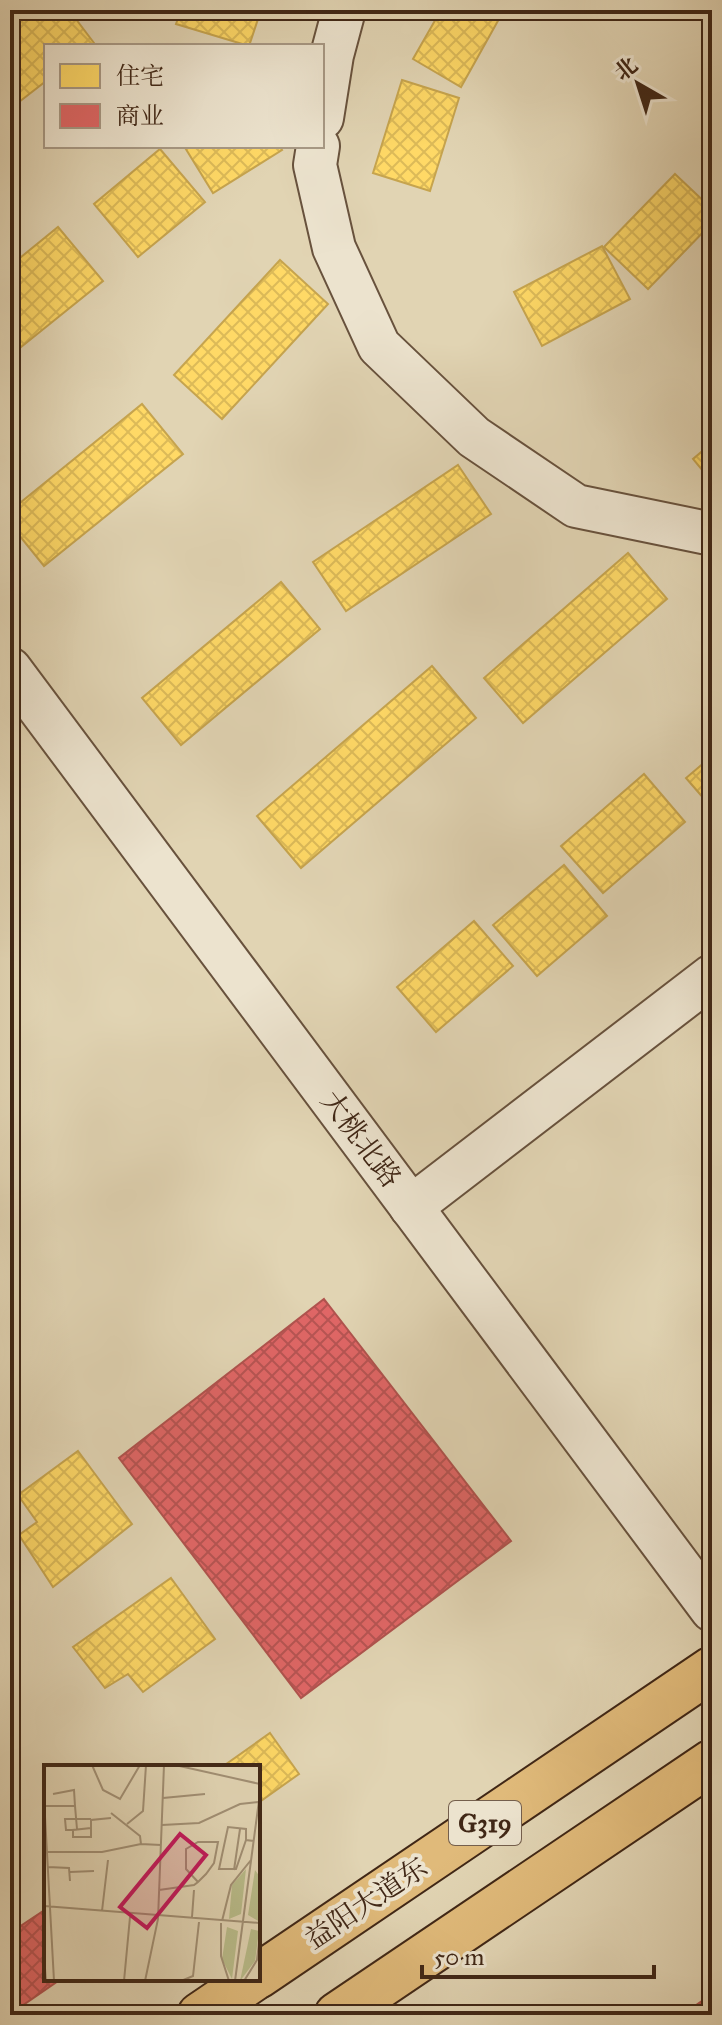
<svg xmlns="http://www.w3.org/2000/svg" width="722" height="2025" font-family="'IM FELL Great Primer','Noto Serif SC',serif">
	<defs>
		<pattern id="homes-cross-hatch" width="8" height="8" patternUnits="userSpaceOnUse" patternTransform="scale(2)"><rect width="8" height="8" fill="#ffd966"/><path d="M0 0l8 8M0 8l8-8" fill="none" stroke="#dcba58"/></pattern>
		<pattern id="shops-cross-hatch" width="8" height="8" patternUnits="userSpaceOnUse" patternTransform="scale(2)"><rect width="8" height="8" fill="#e06666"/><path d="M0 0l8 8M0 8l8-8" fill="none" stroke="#b75453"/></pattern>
	</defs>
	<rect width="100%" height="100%" fill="#e1d4b3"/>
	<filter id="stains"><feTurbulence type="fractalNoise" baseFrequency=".0025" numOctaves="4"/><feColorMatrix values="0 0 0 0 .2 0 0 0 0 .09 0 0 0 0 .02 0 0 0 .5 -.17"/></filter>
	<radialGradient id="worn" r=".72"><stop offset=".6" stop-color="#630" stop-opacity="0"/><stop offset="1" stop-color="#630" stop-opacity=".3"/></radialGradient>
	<g fill="url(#homes-cross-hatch)" stroke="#c6a44e" stroke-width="2">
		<polygon points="24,10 69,10 94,43 90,46 46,46 46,81 10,109 10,21"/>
		<polygon points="181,10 261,10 249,46 176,24"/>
		<polygon points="441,10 504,10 461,87 413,59"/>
		<polygon points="402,80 459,98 430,191 373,173"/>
		<polygon points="184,146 279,146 282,150 213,193"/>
		<polygon points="160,149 205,202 138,257 94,204"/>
		<polygon points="675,174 712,209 712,223 648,289 604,247"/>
		<polygon points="58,227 103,281 10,356 10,266"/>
		<polygon points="602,246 630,299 542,346 514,292"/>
		<polygon points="280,260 328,304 222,419 174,375"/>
		<polygon points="142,404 183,454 44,566 10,524 10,511"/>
		<polygon points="712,443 712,482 693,459"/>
		<polygon points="458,465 491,514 346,611 313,562"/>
		<polygon points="628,553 667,599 523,723 484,678"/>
		<polygon points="281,582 320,629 181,745 142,698"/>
		<polygon points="432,666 476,718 301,868 257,816"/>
		<polygon points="712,756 712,808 686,778"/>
		<polygon points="644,774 685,822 603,893 561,846"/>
		<polygon points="564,865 607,916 537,976 493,925"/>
		<polygon points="474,921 513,966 436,1032 397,987"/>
		<polygon points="78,1451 132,1524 53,1587 19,1535 37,1522 18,1495"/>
		<polygon points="171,1578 215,1639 143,1692 128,1674 105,1688 73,1647"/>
		<polygon points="270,1733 299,1774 258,1803 258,1767 222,1767"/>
	</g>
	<g fill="url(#shops-cross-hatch)" stroke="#b0534e" stroke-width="2">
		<polygon points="324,1299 511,1541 301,1698 119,1458"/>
		<polygon points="46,1909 46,1979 61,1979 10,2014 10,1933"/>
		<polygon points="712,1994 712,2015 682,2015"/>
	</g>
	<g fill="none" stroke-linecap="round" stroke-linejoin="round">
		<defs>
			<g id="minor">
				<polyline points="322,118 332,55 344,10"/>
				<polyline points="318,146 315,165 334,248 379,346 474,437 576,506 712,534"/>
				<polyline points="10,669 712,1610"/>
				<polyline points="411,1207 712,976"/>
			</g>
			<g id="major">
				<polyline points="258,1976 712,1669"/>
				<polyline points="200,2015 253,1979"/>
				<polyline points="337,2015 712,1762"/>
			</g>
		</defs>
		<use href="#minor" stroke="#68523d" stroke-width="46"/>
		<use href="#major" stroke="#402716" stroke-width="48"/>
		<use href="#minor" stroke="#ece3ce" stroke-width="42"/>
		<use href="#major" stroke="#e0ba7a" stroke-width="44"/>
	</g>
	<g text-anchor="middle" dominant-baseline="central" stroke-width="8" stroke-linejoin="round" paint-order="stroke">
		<rect fill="#ece3ce" stroke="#745f4d" stroke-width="2" x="449" y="1801" width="72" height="44" rx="6"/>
		<g font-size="26" font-weight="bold" fill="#402716">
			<text x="485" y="1823">G319</text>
		</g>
		<g font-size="28" fill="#402716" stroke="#ece3ce">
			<text transform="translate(361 1139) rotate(53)">大桃北路</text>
			<text transform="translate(366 1903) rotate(-34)">益阳大道东</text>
		</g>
	</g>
	<g transform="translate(44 1765)">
		<rect width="216" height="216" fill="#e1d4b3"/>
		<path d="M202 104 197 149 185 154 188 120ZM211 105 216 112V157L204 150ZM183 162 194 166 188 214 178 194ZM207 164 215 166 211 196 196 216Z" fill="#b8bb89"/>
		<path fill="none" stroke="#a18f74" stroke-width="2" d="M48 0 59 25 76 34 96 0M131 0 216 19M9 29 30 25 31 41M0 33 10 216M119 33 161 29M0 41H31L33 64M67 48 96 71 97 79 117 80M83 59 99 46 102 0M118 60 155 58 196 39 214 37M47 63 29 65V72H47V55L67 53M29 65H22L21 54H47M202 75 192 104H175L184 62 202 64V75L210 76M3 87H58L97 79M4 102 25 103 26 116M190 105 196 64M26 107 50 106M115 125 150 120 154 117 162 109 170 98 174 77H154L142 84V104L154 117M0 141 216 158M58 146 64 95M148 152 150 125M178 156 187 120 207 95M177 158V191L185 216M0 191 2 216M80 216 86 152M101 216 114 154 120 0M137 216 149 211 155 157M191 216 216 28M200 216 213 195 216 169"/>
		<path fill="#c2185b" fill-opacity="0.15" stroke="#c2185b" stroke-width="4" d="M136 69 162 90 103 163 76 142Z"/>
		<rect width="216" height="216" fill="none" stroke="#402716" stroke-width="4"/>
	</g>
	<rect width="722" height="2025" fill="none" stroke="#e1d4b3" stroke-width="40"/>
	<rect x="12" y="12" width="698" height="2001" fill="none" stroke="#402716" stroke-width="4"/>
	<rect x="20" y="20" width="682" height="1985" fill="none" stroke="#402716" stroke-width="2"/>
	<rect x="44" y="44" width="280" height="104" fill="#ece3ce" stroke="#a79884" stroke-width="2"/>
	<rect x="60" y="64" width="40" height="24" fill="#ffd966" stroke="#a79884" stroke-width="2"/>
	<text x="116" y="84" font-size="24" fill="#402716">住宅</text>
	<rect x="60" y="104" width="40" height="24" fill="#e06666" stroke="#a79884" stroke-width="2"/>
	<text x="116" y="124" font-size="24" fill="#402716">商业</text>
	<g transform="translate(638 84) rotate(321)" stroke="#ece3ce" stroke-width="6" paint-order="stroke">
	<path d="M0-6L14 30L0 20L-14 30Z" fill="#402716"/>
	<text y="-12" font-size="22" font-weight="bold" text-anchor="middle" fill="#402716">北</text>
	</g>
	<path d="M422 1965v12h232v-12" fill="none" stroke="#402716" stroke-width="4"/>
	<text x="434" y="1965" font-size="24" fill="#402716" stroke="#ece3ce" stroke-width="6" paint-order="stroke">50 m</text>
	<rect width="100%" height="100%" filter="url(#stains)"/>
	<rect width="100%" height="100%" fill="url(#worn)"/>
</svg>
